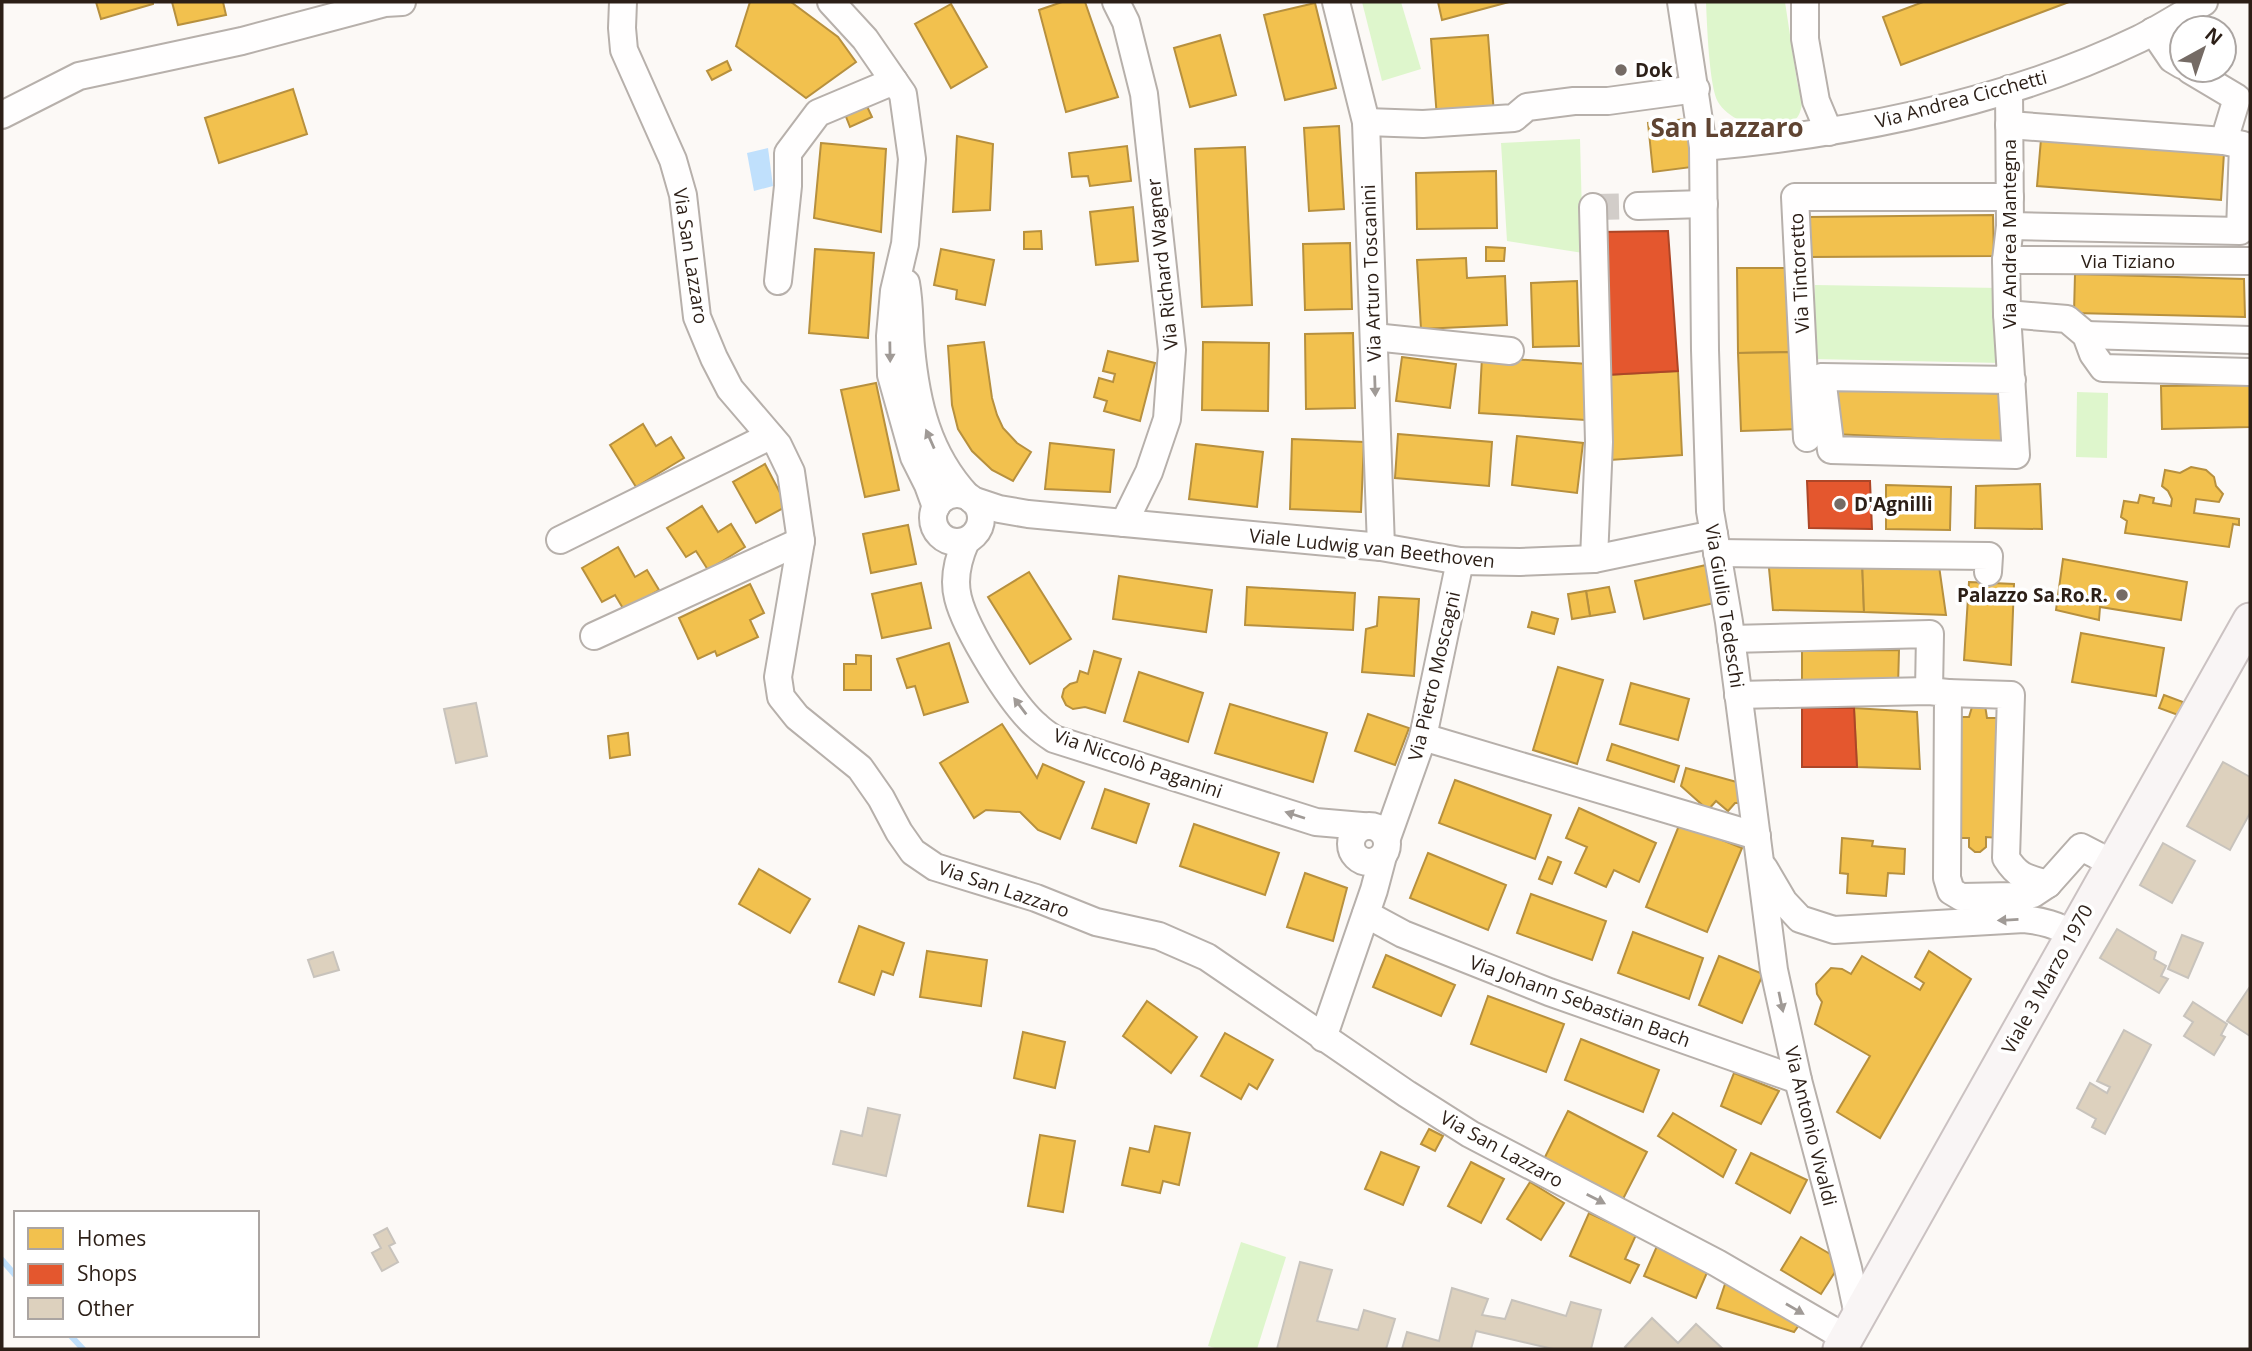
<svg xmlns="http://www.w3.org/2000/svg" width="2252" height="1351" font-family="'Open Sans',sans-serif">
	<rect width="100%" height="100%" fill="#fcf9f6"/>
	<g fill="#def6cc">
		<polygon points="1362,2 1401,2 1421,69 1382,81"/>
		<path d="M1706 2H1785C1789 28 1793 55 1797 81 1798 88 1802 95 1802 102 1800 145 1734 129 1718 102 1709 86 1707 23 1706 2Z"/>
		<polygon points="1580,139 1583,253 1507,241 1501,143"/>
		<polygon points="1815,285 2000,288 2002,363 1813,359"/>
		<polygon points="2077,392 2108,393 2107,458 2076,457"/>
		<polygon points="1241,1242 1286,1257 1257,1349 1218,1349 1208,1346"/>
	</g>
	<polygon fill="#c0e0fc" points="768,148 773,186 754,191 747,153"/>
	<g fill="#f2c14e" stroke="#b7903e" stroke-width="2">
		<polygon points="96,2 153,2 153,4 101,19"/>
		<polygon points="172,2 223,2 226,15 178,25"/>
		<polygon points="750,2 791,2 838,37 856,62 806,98 736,46"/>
		<polygon points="1062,2 1085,2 1118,97 1066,112 1039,10"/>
		<polygon points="1438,2 1509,2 1442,20"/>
		<polygon points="1923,2 2069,2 1901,65 1883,17"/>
		<polygon points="1315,3 1336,88 1285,100 1264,15"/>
		<polygon points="951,4 987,67 951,88 915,24"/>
		<polygon points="1220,35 1236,95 1190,107 1174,48"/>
		<polygon points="1488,35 1494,114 1437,118 1431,39"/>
		<polygon points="727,61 731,70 712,80 707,71"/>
		<polygon points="293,89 307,134 219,163 205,118"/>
		<polygon points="864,100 872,117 850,127 843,109"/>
		<polygon points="1686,119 1692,167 1653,172 1648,123"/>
		<polygon points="1339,126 1344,209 1309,211 1304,128"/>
		<polygon points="957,136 993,144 990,210 953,212"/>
		<polygon points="2041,139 2224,153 2221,200 2037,186"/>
		<polygon points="821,143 886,149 881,232 814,218"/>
		<polygon points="1127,146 1131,181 1090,186 1088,176 1072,177 1069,153"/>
		<polygon points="1245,147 1252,305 1202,307 1195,149"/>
		<polygon points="1496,171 1497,228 1417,229 1416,173"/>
		<polygon points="1133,207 1138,261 1096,265 1090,212"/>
		<polygon points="1993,215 1994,256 1809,257 1808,217"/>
		<polygon points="1041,231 1042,249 1024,249 1024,232"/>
		<polygon points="1350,243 1352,309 1305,310 1303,244"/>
		<polygon points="1486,247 1505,248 1504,261 1486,261"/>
		<polygon points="815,249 874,253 868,338 809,333"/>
		<polygon points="941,249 994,260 985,305 956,299 957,290 934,285"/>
		<polygon points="1466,258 1467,278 1505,276 1507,325 1421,329 1417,260"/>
		<polygon points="1737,268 1794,268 1796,352 1738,353"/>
		<polygon points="2075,274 2244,279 2245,317 2074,313"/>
		<polygon points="1577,281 1579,346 1533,347 1531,283"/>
		<polygon points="1353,333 1355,408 1306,409 1305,334"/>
		<polygon points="984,342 992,398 997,415 1003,428 1017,443 1031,452 1013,481 992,470 972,451 958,429 952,405 948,346"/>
		<polygon points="1203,342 1269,343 1268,411 1202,410"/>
		<polygon points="1108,351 1155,363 1140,421 1104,411 1107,401 1094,397 1099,378 1113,382 1115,374 1103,371"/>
		<polygon points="1796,352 1799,429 1741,431 1738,353"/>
		<polygon points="1402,357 1456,364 1450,408 1396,401"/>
		<polygon points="1482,357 1588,364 1585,420 1479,413"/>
		<polygon points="1678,371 1682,455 1610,460 1606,375"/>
		<polygon points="876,383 899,490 865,497 841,390"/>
		<polygon points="1832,383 2001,394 2002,442 1833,434"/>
		<polygon points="2250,385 2250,427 2162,429 2161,386"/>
		<polygon points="643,424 656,446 671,437 684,458 636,487 610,445"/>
		<polygon points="1398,434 1492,442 1489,486 1395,478"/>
		<polygon points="1517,436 1583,443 1577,493 1512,485"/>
		<polygon points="1292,439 1364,442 1361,512 1290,509"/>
		<polygon points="1050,443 1114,450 1110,492 1045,489"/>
		<polygon points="1196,444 1263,452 1257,507 1189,499"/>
		<polygon points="765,464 787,506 756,523 733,482"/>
		<polygon points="2191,467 2206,470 2214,477 2216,486 2223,494 2219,502 2196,499 2194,513 2239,519 2239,525 2233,524 2229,547 2125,533 2127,521 2121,517 2124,501 2138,503 2140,495 2154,498 2153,503 2171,506 2172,499 2168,491 2162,486 2165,470 2180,473"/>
		<polygon points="2040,484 2042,529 1975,528 1976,486"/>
		<polygon points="1886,485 1951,487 1950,530 1886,529"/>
		<polygon points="702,506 718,532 731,524 745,547 708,570 696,551 686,557 667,528"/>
		<polygon points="908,525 916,564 871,573 863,534"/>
		<polygon points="618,547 635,577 647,570 659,590 624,610 615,595 602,602 582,568"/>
		<polygon points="1768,558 1862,559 1864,612 1773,610"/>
		<polygon points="1862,559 1938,559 1946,615 1864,612"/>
		<polygon points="2063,559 2187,582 2181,620 2100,607 2099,620 2056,610"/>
		<polygon points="1706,565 1714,603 1644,619 1635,581"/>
		<polygon points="1029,572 1071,639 1030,664 988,597"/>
		<polygon points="1119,576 1212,590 1206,632 1113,619"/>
		<polygon points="1969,582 2014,584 2011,665 1964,660"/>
		<polygon points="921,583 931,628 882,638 872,594"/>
		<polygon points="750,584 764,613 750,620 758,637 717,656 715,651 698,659 679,618"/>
		<polygon points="1247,587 1355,593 1353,630 1245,625"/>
		<polygon points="1609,587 1615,612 1590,616 1586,591"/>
		<polygon points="1586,591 1590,616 1572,619 1568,594"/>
		<polygon points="1379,597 1419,599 1414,676 1362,672 1366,629 1377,626"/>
		<polygon points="1532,612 1558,619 1554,634 1528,627"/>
		<polygon points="2081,633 2164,648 2156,696 2072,682"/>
		<polygon points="949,643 968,702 924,715 915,686 907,688 897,659"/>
		<polygon points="1899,650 1898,687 1802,683 1802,651"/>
		<polygon points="1094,651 1121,659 1105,713 1085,707 1073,709 1066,705 1062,697 1064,689 1070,684 1077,682 1080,671 1088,674"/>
		<polygon points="856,655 871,656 871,690 844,690 844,664 856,664"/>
		<polygon points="1558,667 1603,680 1577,764 1533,750"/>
		<polygon points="1139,672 1203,693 1188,742 1124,721"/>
		<polygon points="1631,683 1689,699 1678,740 1620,724"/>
		<polygon points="2164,695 2183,702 2178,715 2159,708"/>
		<polygon points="1230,704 1327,733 1313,782 1215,753"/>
		<polygon points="1985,705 1987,718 1997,718 1998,838 1986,837 1986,847 1980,852 1975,852 1969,847 1969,838 1958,838 1957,717 1969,717 1972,707"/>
		<polygon points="1854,708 1917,712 1920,769 1857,767"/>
		<polygon points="1368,714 1409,728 1395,765 1355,751"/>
		<polygon points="1002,724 1037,778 1043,764 1084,782 1060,839 1038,830 1020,812 986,810 974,818 940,763"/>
		<polygon points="628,733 630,755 610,758 608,736"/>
		<polygon points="1612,744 1679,766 1674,782 1607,760"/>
		<polygon points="1686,768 1744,784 1744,803 1735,803 1728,811 1716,801 1708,810 1681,786"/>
		<polygon points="1455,780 1551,815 1535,859 1439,823"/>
		<polygon points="1105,789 1149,804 1136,843 1092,828"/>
		<polygon points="1579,808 1656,843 1639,882 1614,870 1606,887 1575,873 1587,847 1566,838"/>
		<polygon points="1680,823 1742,848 1707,932 1646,907"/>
		<polygon points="1194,824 1279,853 1265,895 1180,866"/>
		<polygon points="1842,838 1873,841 1872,846 1905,849 1904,874 1888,873 1886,896 1847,893 1848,874 1840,873"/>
		<polygon points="1428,853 1506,885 1488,930 1410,898"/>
		<polygon points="1548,857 1561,862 1552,884 1539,879"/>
		<polygon points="759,869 810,899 790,933 739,904"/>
		<polygon points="1305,873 1347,888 1333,941 1287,927"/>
		<polygon points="1531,894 1606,921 1592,960 1517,933"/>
		<polygon points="859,926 904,943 893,975 882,971 874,995 839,982"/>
		<polygon points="1633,932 1703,958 1689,999 1618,973"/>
		<polygon points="927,951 987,960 981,1006 920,997"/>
		<polygon points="1929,951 1971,979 1880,1138 1837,1112 1870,1056 1815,1024 1822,1002 1817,994 1816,984 1831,968 1842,969 1851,974 1862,956 1920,990 1924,983 1915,977"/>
		<polygon points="1386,955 1455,985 1441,1016 1373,987"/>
		<polygon points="1719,956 1763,974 1742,1023 1699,1005"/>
		<polygon points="1488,996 1564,1024 1546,1072 1471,1044"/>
		<polygon points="1147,1001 1197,1037 1171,1073 1123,1036"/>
		<polygon points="1023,1032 1065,1042 1055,1088 1014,1078"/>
		<polygon points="1225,1033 1273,1060 1257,1089 1249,1084 1241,1099 1201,1076"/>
		<polygon points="1581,1039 1659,1070 1643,1112 1565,1080"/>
		<polygon points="1734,1073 1779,1091 1761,1124 1721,1106"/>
		<polygon points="1568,1111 1647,1152 1622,1201 1543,1161"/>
		<polygon points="1673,1113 1736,1150 1723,1177 1658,1136"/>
		<polygon points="1155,1126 1190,1133 1179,1185 1163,1181 1160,1193 1122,1185 1130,1148 1149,1152"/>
		<polygon points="1429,1129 1443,1136 1435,1151 1421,1144"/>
		<polygon points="1040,1135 1075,1141 1063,1212 1028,1206"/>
		<polygon points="1381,1152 1419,1167 1403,1205 1365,1189"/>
		<polygon points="1751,1153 1807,1180 1790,1213 1736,1183"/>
		<polygon points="1471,1162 1504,1179 1481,1223 1448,1206"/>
		<polygon points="1530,1182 1564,1203 1541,1240 1507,1219"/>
		<polygon points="1589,1213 1636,1235 1625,1259 1639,1265 1630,1283 1570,1256"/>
		<polygon points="1801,1237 1842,1261 1821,1294 1781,1270"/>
		<polygon points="1657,1246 1709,1268 1696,1298 1644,1276"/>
		<polygon points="1727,1278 1799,1325 1794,1332 1717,1308"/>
	</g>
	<g fill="#e4572e" stroke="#ad4627" stroke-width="2">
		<polygon points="1668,231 1678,371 1606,375 1599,232"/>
		<polygon points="1807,481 1870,481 1872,529 1809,528"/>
		<polygon points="1802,708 1854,708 1857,767 1802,767"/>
	</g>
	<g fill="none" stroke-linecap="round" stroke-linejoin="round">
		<g stroke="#c0e0fc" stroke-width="6">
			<polyline points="2,1260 16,1276"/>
			<polyline points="70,1335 83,1349"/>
		</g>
	</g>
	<g fill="#ddd1be" stroke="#c8c3bc" stroke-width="2">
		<polygon points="476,703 487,756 456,763 444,709"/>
		<polygon points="2223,762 2250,777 2250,813 2230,850 2187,826"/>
		<polygon points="2163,843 2195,861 2172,903 2140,885"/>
		<polygon points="2117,929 2156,952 2154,959 2166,966 2161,976 2168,979 2159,993 2100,958"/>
		<polygon points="2182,935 2203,943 2188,978 2168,969"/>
		<polygon points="333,952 339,970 314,977 308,960"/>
		<polygon points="2249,988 2250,989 2250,1036 2227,1021"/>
		<polygon points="2193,1002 2227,1024 2221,1035 2225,1037 2214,1055 2184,1036 2193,1022 2184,1016"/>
		<polygon points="2124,1030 2151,1045 2105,1134 2092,1127 2096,1119 2077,1108 2090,1083 2107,1093 2110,1087 2097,1081"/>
		<polygon points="868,1108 900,1115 886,1176 833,1164 841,1131 862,1136"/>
		<polygon points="387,1228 395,1243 389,1246 398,1262 382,1271 372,1253 381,1248 374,1235"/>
		<polygon points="1300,1262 1332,1270 1317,1321 1358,1330 1364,1310 1395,1319 1386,1349 1277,1349"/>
		<polygon points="1452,1288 1488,1299 1482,1315 1505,1319 1512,1300 1566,1316 1571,1302 1601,1310 1591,1349 1553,1349 1476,1331 1471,1349 1402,1349 1407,1332 1439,1341"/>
		<polygon points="1652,1318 1678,1343 1696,1324 1723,1349 1627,1349 1625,1347"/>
	</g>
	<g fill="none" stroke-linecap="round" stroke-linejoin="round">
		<polyline stroke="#d2cdc9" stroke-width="26" stroke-dasharray="26 13" stroke-linecap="butt" points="1593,207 1638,206"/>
		<defs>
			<g id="minor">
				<polyline points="623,2 622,28 624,50 673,160 683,195 697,317 714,358 730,389 778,445 791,472 801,541 778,677 781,697 797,717 860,768 881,798 899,832 913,852 935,867 1036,898 1096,922 1159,936 1207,957 1407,1094 1470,1134 1717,1263 1846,1338"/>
				<polyline points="831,2 865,39 903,94 912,159 905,244 894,291 890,336 891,375 914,457 928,485 936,507"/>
				<polyline points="1116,2 1126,22 1144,94 1172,350 1167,419 1149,472 1124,523"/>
				<polyline points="1336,2 1366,122 1381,547"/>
				<polyline points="1681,2 1703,147 1705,350 1710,511 1729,622 1774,970 1798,1080 1848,1268 1858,1315"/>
				<polyline points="1805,2 1805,39 1816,101 1829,132"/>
				<polyline points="2153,31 2172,59 2182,65"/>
				<polyline points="2190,70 2237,98 2224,141"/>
				<polyline points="2009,89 2010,226 2006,260 2007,314 2016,455 1831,450 1822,377 2012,380"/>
				<polyline points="2,115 79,76 242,41 385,3 402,2"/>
				<polyline points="1366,122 1423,124 1514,118 1527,107 1574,101 1608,101 1696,89"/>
				<polyline points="2009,125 2224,141 2243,145 2240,231 2010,226"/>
				<path d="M1703 147C1849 134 2006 103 2139 39 2161 28 2182 14 2204 2"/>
				<polyline points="1638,206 1704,204"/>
				<polyline points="1593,207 1599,442 1594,559"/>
				<polyline points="2006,260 2250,261"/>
				<polyline points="778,281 788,186 788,153 818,113 894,81"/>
				<path d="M906 283C910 304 909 326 911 347 916 403 928 454 967 496"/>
				<polyline points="2007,314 2067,319 2086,335 2093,354 2103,368 2250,372"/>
				<polyline points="2086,335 2250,340"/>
				<polyline points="1374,337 1510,351"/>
				<polyline points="1807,438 1795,197 2010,197"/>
				<circle cx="957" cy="518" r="24"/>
				<polyline points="972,500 999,509 1028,514 1381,547 1460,561 1520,562 1594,559 1714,534"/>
				<polyline points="560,540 770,436"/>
				<path d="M966 541C958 559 953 579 958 598 966 630 1012 705 1037 726 1042 731 1048 735 1054 739L1316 822 1362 826"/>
				<polyline points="1717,553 1989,556 1988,572"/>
				<polyline points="594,636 801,541"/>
				<polyline points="1731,639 1930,634 1929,691"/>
				<path d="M1948 693 2011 695 2006 858C2018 877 2026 878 2048 884L2081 847 2112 863"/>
				<polyline points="1738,695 1929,691 1948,693 1947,878 1951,891 1961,897 2014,896 2033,894 2048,884"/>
				<polyline points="1423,737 1757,836"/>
				<circle cx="1369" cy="844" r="18"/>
				<polyline points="1387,838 1423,737 1460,561"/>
				<path d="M1764 868 1784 902 1800 919 1834 930 2024 919C2043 921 2056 925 2073 934"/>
				<polyline points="1366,914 1403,934 1549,992 1798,1080"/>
				<polyline points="1323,1038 1374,890 1383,856"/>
			</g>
			<polyline id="major" points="1840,1349 2250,620"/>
		</defs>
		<use href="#minor" stroke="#b7b0ab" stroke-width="30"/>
		<use href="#major" stroke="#cbc2c2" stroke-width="37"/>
		<use href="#minor" stroke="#fffefe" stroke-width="26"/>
		<use href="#major" stroke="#f9f5f5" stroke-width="33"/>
	</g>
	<defs><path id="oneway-solid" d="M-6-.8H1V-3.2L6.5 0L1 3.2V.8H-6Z" transform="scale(1.75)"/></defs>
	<g fill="#a09a96">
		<use href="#oneway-solid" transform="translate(890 352) rotate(89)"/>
		<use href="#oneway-solid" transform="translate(1375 386) rotate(88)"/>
		<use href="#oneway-solid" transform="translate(930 439) rotate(-114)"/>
		<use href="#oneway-solid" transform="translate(1020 706) rotate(-127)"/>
		<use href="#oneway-solid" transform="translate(1295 815) rotate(-162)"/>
		<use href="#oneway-solid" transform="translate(2008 920) rotate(177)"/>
		<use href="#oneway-solid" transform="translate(1781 1002) rotate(78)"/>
		<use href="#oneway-solid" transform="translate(1596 1199) rotate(27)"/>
		<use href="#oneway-solid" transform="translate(1795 1309) rotate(30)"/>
	</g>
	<g fill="#756b65" stroke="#fff" stroke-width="2.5">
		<circle cx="1621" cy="70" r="7"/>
		<circle cx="1840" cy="504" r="7"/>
		<circle cx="2122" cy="595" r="7"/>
	</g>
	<g text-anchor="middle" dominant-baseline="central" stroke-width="7" stroke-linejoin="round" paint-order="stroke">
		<g font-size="19" font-weight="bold" fill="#2c1f17" stroke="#fff" text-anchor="start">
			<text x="1635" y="70">Dok</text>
			<text x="1854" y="504">D'Agnilli</text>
			<text x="2108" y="595" text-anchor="end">Palazzo Sa.Ro.R.</text>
		</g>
		<g font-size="19" fill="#2c1f17" stroke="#fff">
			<text transform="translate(1961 99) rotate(-15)">Via Andrea Cicchetti</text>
			<text transform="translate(2009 234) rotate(-90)">Via Andrea Mantegna</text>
			<text transform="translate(691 256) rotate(81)">Via San Lazzaro</text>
			<text x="2128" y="261">Via Tiziano</text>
			<text transform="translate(1162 264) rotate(-96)">Via Richard Wagner</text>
			<text transform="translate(1371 273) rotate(-92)">Via Arturo Toscanini</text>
			<text transform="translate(1799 273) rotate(-93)">Via Tintoretto</text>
			<text transform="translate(1372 548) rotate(6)">Viale Ludwig van Beethoven</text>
			<text transform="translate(1725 606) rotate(81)">Via Giulio Tedeschi</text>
			<text transform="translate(1434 676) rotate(-77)">Via Pietro Moscagni</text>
			<text transform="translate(1138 763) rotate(19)">Via Niccolò Paganini</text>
			<text transform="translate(1004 889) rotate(19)">Via San Lazzaro</text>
			<text transform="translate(2047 979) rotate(-61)">Viale 3 Marzo 1970</text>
			<text transform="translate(1580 1001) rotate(20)">Via Johann Sebastian Bach</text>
			<text transform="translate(1811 1126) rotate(76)">Via Antonio Vivaldi</text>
			<text transform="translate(1502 1149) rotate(29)">Via San Lazzaro</text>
		</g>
		<g font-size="26" font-weight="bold" fill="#604432" stroke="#fff">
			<text x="1727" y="127">San Lazzaro</text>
		</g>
	</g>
	<rect width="2252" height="1351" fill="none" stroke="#2c1f17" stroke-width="7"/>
	<rect x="14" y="1211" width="245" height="126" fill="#ffffff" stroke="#aba5a2" stroke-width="2"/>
	<rect x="28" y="1228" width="35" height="21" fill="#f2c14e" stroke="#aba5a2" stroke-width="2"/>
	<text x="77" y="1246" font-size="21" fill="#2c1f17">Homes</text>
	<rect x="28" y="1264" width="35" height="21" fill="#e4572e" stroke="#aba5a2" stroke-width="2"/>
	<text x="77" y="1281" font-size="21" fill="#2c1f17">Shops</text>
	<rect x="28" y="1298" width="35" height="21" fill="#ddd1be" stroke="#aba5a2" stroke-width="2"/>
	<text x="77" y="1316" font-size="21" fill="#2c1f17">Other</text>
	<g transform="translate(2203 49) rotate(40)"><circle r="33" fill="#ffffff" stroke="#aba5a2" stroke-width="2"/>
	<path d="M0-5L12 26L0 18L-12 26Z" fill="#756b65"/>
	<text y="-10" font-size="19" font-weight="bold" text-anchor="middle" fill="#2c1f17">N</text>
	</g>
</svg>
